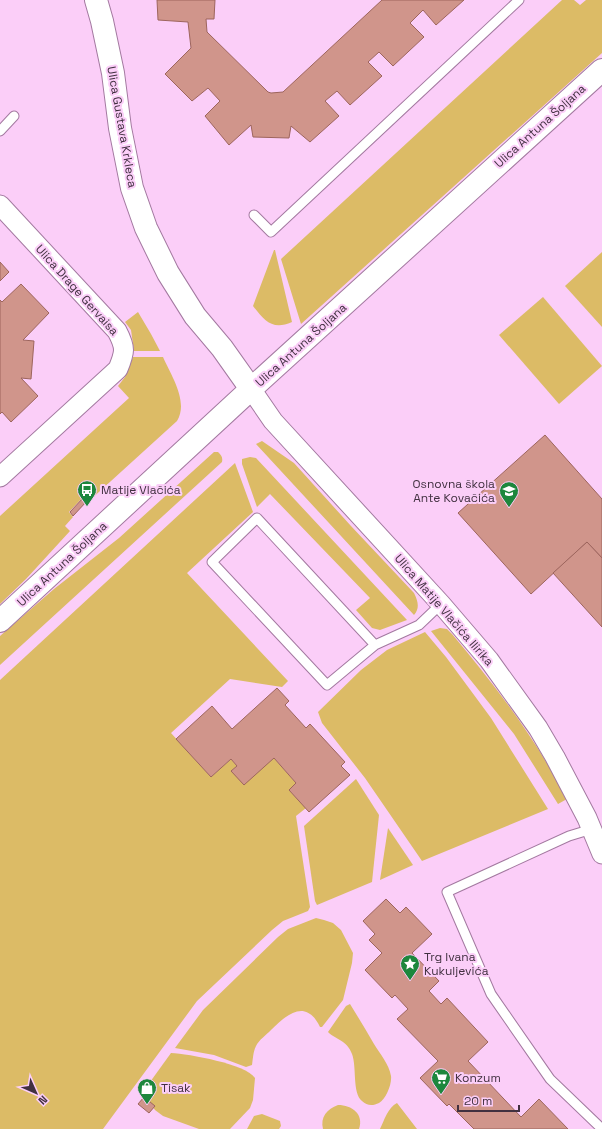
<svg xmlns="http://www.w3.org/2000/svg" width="602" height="1129" font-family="'Space Grotesk',sans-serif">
	<rect width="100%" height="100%" fill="#fbcef8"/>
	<g fill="#dcbb66">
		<polygon points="562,0 574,0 580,5 586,0 602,0 602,53 301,324 281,259"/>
		<path d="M274 250H275L292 322C272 331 264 320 253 306Z"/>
		<polygon points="602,252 602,327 565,286"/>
		<polygon points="543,297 602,366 559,404 499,335"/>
		<polygon points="138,312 151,334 160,351 134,351 131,330 125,322"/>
		<path d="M133 357H163C171 375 189 402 177 421L89 501 84 496 69 512 73 517 65 526 70 531 26 579 0 604V516L129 398 118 386 125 377Z"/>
		<path d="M262 441 294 463 351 526 414 593C418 601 420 608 414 615L256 444Z"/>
		<path d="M214 452H218C221 455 223 457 222 462L0 665V636L54 589 119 538Z"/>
		<polygon points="250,457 256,458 407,620 380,630 372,628 356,610 370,598 270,494 257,507 242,464 242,459"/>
		<polygon points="235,463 253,512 187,573 288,681 282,687 230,679 171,733 211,777 231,759 237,766 231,771 274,758 296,783 289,790 306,808 296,816 310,907 308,911 283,921 272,930 197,1001 103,1129 0,1129 0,680"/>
		<path d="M440 628 447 629 452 634C495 685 536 739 567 799L558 804 514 734 431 631Z"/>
		<polygon points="425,632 446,657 491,718 548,809 422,861 365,778 322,723 318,712 361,670 387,650"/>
		<polygon points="356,779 379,815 372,882 317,905 315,901 304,826"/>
		<polygon points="388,828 413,865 380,880"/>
		<path d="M316 918 324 920 333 923 341 930 353 953 352 963 343 1000 322 1027H320C306 998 287 1014 271 1030 266 1035 259 1040 256 1046 253 1052 253 1059 252 1065L246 1067 214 1055 175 1048 203 1010 278 937 288 929Z"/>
		<path d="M350 1004C358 1017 366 1030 374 1044 380 1054 389 1064 391 1076 392 1084 386 1099 379 1103 373 1106 367 1106 362 1101 352 1093 357 1067 352 1054 347 1040 336 1040 328 1032L346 1006Z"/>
		<path d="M171 1053C189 1054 246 1064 255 1078L253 1100 250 1108 230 1129H199L163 1116 155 1110 149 1102 145 1089Z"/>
		<path d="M397 1103 417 1129H380C384 1121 388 1107 397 1103Z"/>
		<path d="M338 1105C352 1105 364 1114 359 1129H323C320 1117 327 1109 338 1105Z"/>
		<polygon points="262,1114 280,1121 281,1126 279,1129 247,1129 254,1116"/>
	</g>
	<g fill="#d0958b" stroke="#9d655d">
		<polygon points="157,0 215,0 214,19 206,19 207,32 268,92 271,93 283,92 382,0 464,0 436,25 423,10 410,23 424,37 393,66 379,52 368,62 382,76 350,105 337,91 325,101 339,116 310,142 291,126 289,138 253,137 251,125 229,145 205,116 220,101 208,88 192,101 165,74 191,48 188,22 158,20"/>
		<polygon points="0,262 9,272 0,281"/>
		<polygon points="21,284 49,313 23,340 34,341 31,379 21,378 38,396 11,422 2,412 0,414 0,300 2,302"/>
		<polygon points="545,435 602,499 602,558 587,542 531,594 458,513"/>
		<polygon points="83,498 87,501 73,516 70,512"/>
		<polygon points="587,542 602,558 602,627 553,573"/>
		<polygon points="277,688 289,701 285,705 306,728 310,724 345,762 341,766 350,775 309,812 289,790 296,783 274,758 244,785 231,771 237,766 231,759 211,777 176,739 212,706 232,729"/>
		<polygon points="386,899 400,913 406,907 432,934 412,953 439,981 429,991 441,1004 447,998 488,1042 468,1061 521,1117 539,1099 568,1129 474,1129 449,1104 447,1106 420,1078 438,1061 397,1019 408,1009 395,995 392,998 365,970 382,953 369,940 375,934 363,921"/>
		<polygon points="144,1097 155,1106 149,1113 138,1104"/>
	</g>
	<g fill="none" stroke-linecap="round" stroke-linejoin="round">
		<defs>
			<g id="service">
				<polyline points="0,131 14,116"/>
				<polyline points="254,215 271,232 519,0"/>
				<polyline points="375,645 327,685 212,562 257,518 375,645 419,625 441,604"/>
				<polyline points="592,829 569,836 447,892 491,994 550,1079 602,1129"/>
			</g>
			<g id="minor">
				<path d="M0 205 117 331C126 348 125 352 118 369L0 477"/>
				<polyline points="251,389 273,421 441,604 489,660 538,728 555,757 587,818 602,854"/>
			</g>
			<g id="tertiary">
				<polyline points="96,0 102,21 113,73 120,128 132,188 146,228 168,273 195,316 222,348 251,389"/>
				<polyline points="0,621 251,389 602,70"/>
			</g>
		</defs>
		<use href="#service" stroke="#a379a0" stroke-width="11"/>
		<use href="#minor" stroke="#a379a0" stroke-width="21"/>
		<use href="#tertiary" stroke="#a379a0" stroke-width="24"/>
		<use href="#service" stroke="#fff" stroke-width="9"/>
		<use href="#minor" stroke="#fff" stroke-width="19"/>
		<use href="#tertiary" stroke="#fff" stroke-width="22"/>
	</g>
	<defs>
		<symbol id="bus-pin" viewBox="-11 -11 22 30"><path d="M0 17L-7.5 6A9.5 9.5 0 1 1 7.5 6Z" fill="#1d873d" stroke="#fbcef8"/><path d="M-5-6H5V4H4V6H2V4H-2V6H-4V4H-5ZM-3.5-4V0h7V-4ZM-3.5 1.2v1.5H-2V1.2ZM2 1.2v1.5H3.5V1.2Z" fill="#fff"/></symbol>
		<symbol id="school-pin" viewBox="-11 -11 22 30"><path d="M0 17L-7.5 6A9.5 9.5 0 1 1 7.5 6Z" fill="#1d873d" stroke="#fbcef8"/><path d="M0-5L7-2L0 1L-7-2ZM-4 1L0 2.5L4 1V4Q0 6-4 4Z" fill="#fff"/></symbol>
		<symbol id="sight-pin" viewBox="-11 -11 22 30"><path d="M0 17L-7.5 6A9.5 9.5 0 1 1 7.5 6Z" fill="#1d873d" stroke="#fbcef8"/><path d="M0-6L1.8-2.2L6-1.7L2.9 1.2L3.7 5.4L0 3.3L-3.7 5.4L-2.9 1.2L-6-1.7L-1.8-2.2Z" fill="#fff"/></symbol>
		<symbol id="supermarket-pin" viewBox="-11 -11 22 30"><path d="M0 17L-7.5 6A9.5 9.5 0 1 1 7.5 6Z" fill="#1d873d" stroke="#fbcef8"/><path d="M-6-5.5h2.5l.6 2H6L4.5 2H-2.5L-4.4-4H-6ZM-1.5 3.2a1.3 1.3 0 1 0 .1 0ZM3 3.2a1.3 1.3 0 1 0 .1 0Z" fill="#fff"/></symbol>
		<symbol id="shop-pin" viewBox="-11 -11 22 30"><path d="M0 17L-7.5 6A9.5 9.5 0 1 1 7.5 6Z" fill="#1d873d" stroke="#fbcef8"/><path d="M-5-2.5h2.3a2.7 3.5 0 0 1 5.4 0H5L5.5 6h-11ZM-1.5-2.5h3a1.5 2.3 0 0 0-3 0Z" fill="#fff"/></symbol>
	</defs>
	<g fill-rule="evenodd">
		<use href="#bus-pin" x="76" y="479" width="22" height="30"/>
		<use href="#school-pin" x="498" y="480" width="22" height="30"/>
		<use href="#sight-pin" x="399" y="953" width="22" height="30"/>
		<use href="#supermarket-pin" x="430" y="1067" width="22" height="30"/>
		<use href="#shop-pin" x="136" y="1077" width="22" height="30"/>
	</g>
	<g text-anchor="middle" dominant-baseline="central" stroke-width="4" stroke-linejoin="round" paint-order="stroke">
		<g font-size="12" fill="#413040" stroke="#fbcef8">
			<text transform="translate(540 126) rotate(-42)">Ulica Antuna Šoljana</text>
			<text transform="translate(122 127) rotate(80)">Ulica Gustava Krkleca</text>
			<text transform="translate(77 290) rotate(48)">Ulica Drage Gervaisa</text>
			<text transform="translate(301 345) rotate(-42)">Ulica Antuna Šoljana</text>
			<text transform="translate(62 564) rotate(-43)">Ulica Antuna Šoljana</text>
			<text transform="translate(444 610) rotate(49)">Ulica Matije Vlačića Ilirika</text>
		</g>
		<g font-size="12" fill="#413040" stroke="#fbcef8" text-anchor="start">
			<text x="495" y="484" text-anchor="end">Osnovna škola<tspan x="495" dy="14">Ante Kovačića</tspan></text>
			<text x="101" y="490">Matije Vlačića</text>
			<text x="424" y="957">Trg Ivana<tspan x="424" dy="14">Kukuljevića</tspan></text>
			<text x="455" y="1078">Konzum</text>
			<text x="161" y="1088">Tisak</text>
		</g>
	</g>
	<g transform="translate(36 1093) rotate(135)" stroke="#fbcef8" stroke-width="3" paint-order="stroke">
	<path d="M0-3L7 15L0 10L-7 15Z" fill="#413040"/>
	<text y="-6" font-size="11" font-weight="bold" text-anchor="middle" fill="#413040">N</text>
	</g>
	<path d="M458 1105v6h61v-6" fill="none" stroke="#413040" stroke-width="2"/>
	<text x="464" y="1105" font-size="12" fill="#413040" stroke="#fbcef8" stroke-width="3" paint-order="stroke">20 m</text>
</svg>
